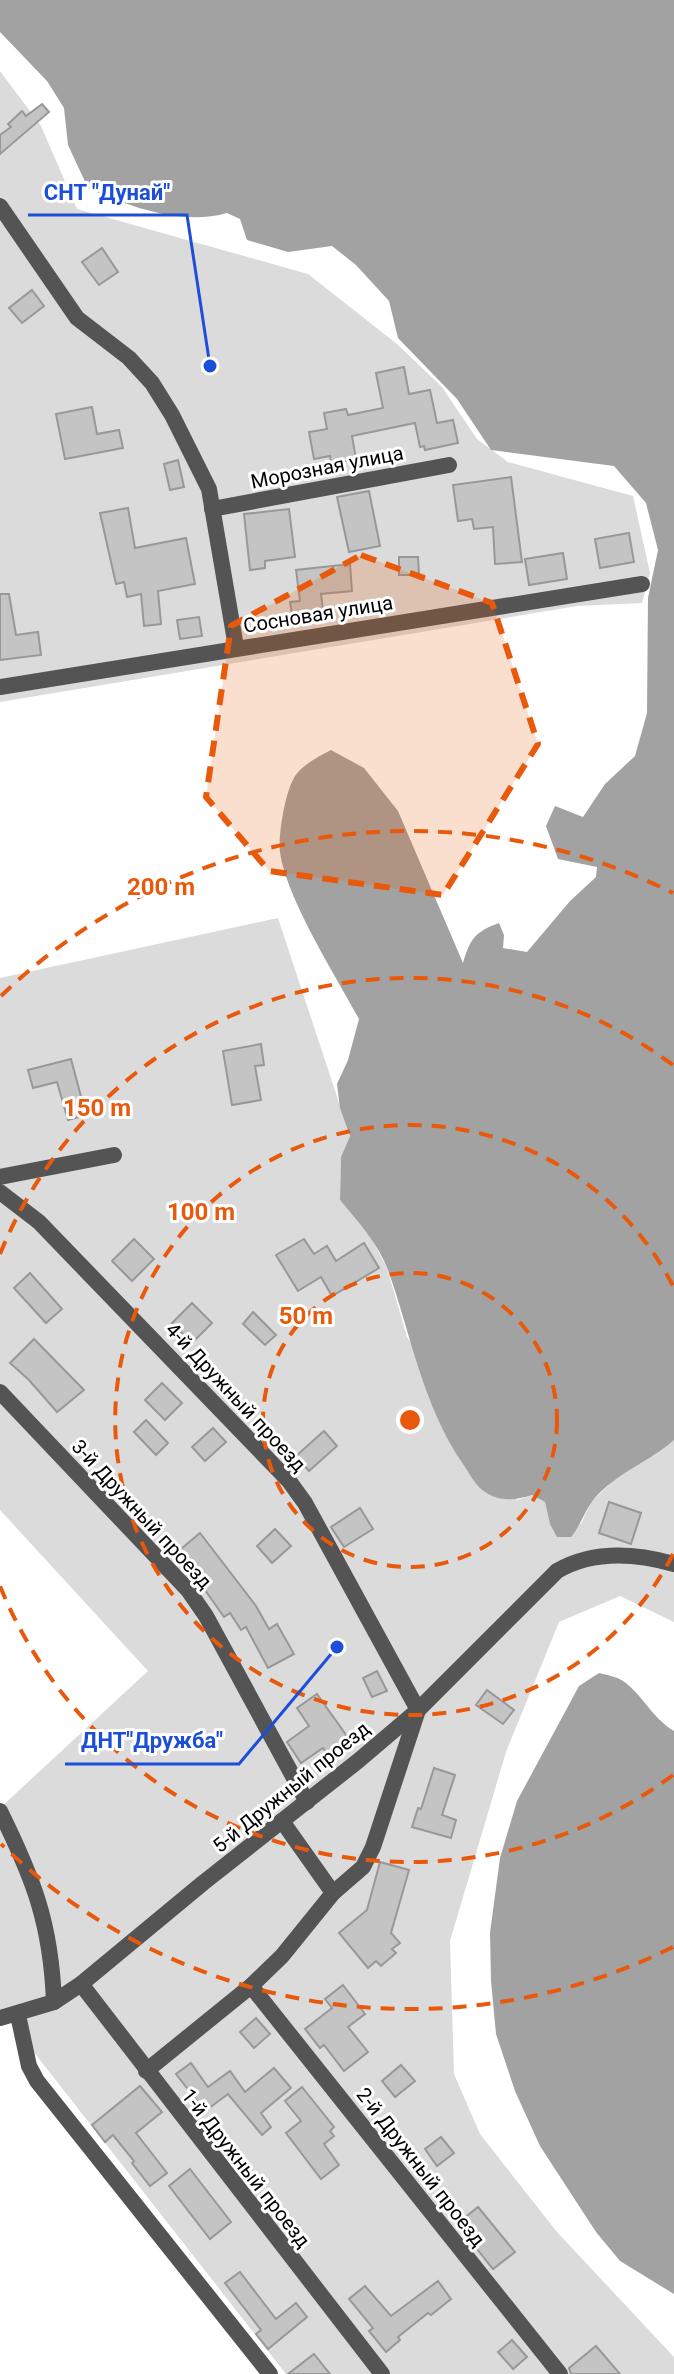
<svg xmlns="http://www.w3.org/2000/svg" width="674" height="2374" font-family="Roboto,sans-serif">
	<rect width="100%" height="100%" fill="#fff"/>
	<g fill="#dbdbdb">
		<polygon points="0,71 41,126 77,209 308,274 397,344 442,387 477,439 508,462 633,496 650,573 642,603 577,606 0,702"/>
		<polygon points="278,918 350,1136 341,1157 340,1200 372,1239 387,1268 407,1337 517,1500 532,1495 545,1502 550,1523 581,1524 591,1502 614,1480 674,1440 674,1622 620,1596 559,1622 506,1752 450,1941 454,2074 480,2134 557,2232 674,2357 674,2374 286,2374 0,2009 0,1808 148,1671 0,1510 0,978"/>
	</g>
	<g fill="#a2a2a2">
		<path d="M0 0H674V1440C649 1462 616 1473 594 1499 585 1510 581 1525 571 1537H557L550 1524 545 1502 532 1495C514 1501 497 1502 481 1489 474 1483 468 1471 463 1464 423 1406 411 1335 388 1270 378 1243 358 1222 340 1200L341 1157 350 1136 340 1108 337 1084 348 1060 359 1019C336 976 286 898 280 852 278 836 285 794 293 780 299 766 318 757 331 750L364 768 398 811 463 963C470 940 474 932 499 923L504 935 503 948 527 952 570 901 596 877 597 867 558 859 546 826 555 806 583 817 605 784 635 756 647 713 648 598 658 550 646 503 614 466 491 450 457 399 398 338 389 301 356 265 332 246 288 252 247 240 240 219 227 213C181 226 131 207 88 188L68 145 64 108 47 81 0 32Z"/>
		<path d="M599 1673C607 1675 617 1677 623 1681 644 1696 650 1716 674 1731V2294L620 2261 596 2232 540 2146 515 2091 496 2034 491 1981 490 1933 500 1858 517 1801 579 1686Z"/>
	</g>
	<g fill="#c4c4c4" stroke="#989898" stroke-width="2">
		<polygon points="42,104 49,112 0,154 0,135 11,127 8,124 22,111 26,116"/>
		<polygon points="102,248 118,272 99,285 82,262"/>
		<polygon points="32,290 44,306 22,323 9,308"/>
		<polygon points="404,367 409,394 430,390 437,423 453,420 458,443 425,450 424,446 420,447 415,423 352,436 356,459 331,464 330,456 314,459 309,432 327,429 324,413 346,409 348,415 383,408 376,373"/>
		<polygon points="92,407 97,434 119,430 123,448 65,459 56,414"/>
		<polygon points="178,460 184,487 170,490 164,464"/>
		<polygon points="511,477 522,562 495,564 493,527 474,529 472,519 458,521 453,485"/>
		<polygon points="369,491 380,546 349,552 337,497"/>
		<polygon points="128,508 135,548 186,538 195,584 158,591 161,624 144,626 141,594 127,597 124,582 116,584 100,513"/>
		<polygon points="289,509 295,557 265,561 265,568 250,570 244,514"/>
		<polygon points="629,533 634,562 600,568 595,539"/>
		<polygon points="563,553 567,579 529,585 525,559"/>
		<polygon points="399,557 418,557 419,575 399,575"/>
		<polygon points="350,564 352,591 321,594 324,618 293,622 290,602 300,601 296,570"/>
		<polygon points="0,594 9,594 16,635 38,632 41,655 0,660"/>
		<polygon points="199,617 202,636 180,639 177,620"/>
		<polygon points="261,1044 264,1065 255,1066 261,1100 232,1105 223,1051"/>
		<polygon points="71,1059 86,1115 68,1120 57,1082 33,1088 28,1070"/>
		<polygon points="134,1239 154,1259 132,1281 112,1261"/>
		<polygon points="304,1239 314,1254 327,1246 336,1261 364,1243 379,1268 332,1296 321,1277 298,1291 276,1255"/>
		<polygon points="30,1273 62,1309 46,1323 14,1288"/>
		<polygon points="192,1303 212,1323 192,1343 172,1323"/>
		<polygon points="253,1312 276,1335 265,1345 243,1324"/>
		<polygon points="34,1339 84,1390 57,1412 29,1380 10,1363"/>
		<polygon points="162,1383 182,1403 165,1420 145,1400"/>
		<polygon points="146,1420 168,1443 156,1455 134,1432"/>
		<polygon points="213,1428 226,1442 205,1461 192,1447"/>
		<polygon points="324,1431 337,1446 309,1471 296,1456"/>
		<polygon points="609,1502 641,1513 631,1544 599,1533"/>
		<polygon points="360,1508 373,1529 344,1547 331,1527"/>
		<polygon points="275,1529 291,1546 272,1563 257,1546"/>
		<polygon points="200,1533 256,1606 269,1629 277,1624 294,1654 268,1668 246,1627 241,1630 230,1613 224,1617 195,1576 175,1554"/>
		<polygon points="377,1671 387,1691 372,1697 363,1678"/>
		<polygon points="487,1690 514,1710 503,1724 476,1705"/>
		<polygon points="317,1694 349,1739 327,1754 323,1748 301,1763 287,1742 309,1726 297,1708"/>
		<polygon points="434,1768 455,1775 442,1815 456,1820 451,1838 412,1827 418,1808 421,1809"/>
		<polygon points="380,1862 409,1870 391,1933 400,1943 392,1949 396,1953 381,1966 376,1961 368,1968 339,1933 367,1910"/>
		<polygon points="343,1985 365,2014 348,2027 368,2052 344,2071 324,2045 320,2048 305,2029 332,2008 325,1999"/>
		<polygon points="256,2018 270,2034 254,2048 240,2032"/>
		<polygon points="191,2063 208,2087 230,2071 245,2092 274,2068 291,2088 261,2113 271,2127 262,2135 228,2094 205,2111 176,2074"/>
		<polygon points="401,2065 415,2081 395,2097 382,2081"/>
		<polygon points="140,2086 162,2112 136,2133 167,2173 150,2186 132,2163 134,2161 113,2135 105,2142 92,2125"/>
		<polygon points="302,2087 334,2127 330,2131 334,2136 324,2144 339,2165 321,2179 286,2133 301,2121 285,2101"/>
		<polygon points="441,2137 454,2153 437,2166 425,2149"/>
		<polygon points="190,2169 231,2222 210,2239 169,2186"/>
		<polygon points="478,2207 515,2252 493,2269 457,2224"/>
		<polygon points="240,2272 276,2319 296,2303 307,2317 268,2349 256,2334 261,2330 225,2283"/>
		<polygon points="438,2281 451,2299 431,2315 428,2313 398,2337 400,2340 386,2352 369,2331 373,2328 349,2299 365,2286 391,2316"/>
		<polygon points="512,2340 527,2357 513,2369 498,2352"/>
		<polygon points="596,2346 620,2374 571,2374 569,2368"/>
		<polygon points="314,2354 330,2374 288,2374"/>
	</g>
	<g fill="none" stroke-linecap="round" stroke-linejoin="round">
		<g stroke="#545454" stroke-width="16">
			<polyline points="0,206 77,318 129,358 152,383 172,415 209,489 236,647"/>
			<polyline points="212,509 449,465"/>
			<polyline points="0,687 642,584"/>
			<polyline points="0,1177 114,1155"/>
			<polyline points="0,1192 39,1222 289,1481 305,1503 418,1710 373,1847 363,1867 333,1893 282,1956 251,1986 146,2071"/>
			<polyline points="0,1392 188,1590 206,1616 307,1802"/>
			<path d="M0 1811C34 1880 51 1924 54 2002"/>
			<polyline points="282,1821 333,1893"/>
			<polyline points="81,1984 382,2374"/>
			<polyline points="251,1986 560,2374"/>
			<polyline points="18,2015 29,2066 37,2081 270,2374"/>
			<path d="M0 2018 54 2002 81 1984 203 1883 358 1761 418 1710 557 1571C593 1550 635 1553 674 1564"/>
		</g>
	</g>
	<path fill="#e8590c" fill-opacity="0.2" stroke="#e8590c" stroke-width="6" stroke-dasharray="16 10" stroke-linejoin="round" d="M361 555 492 603 538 744 443 895 269 871 206 797 231 626Z"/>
	<g fill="none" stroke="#e8590c" stroke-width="4" stroke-dasharray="14 10">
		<circle cx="410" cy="1420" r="147"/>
		<path d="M673 1554A295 295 0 1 1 673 1286"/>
		<path d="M673 1775A442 442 0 0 1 0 1586M0 1254A442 442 0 0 1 673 1065"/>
		<path d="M673 1947A589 589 0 0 1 1 1844M1 996A589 589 0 0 1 673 893"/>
	</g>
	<g text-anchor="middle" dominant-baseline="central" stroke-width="6" stroke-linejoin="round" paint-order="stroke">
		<g font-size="20" fill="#000" stroke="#fff">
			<text transform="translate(327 467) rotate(-11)">Морозная улица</text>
			<text transform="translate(318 614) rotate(-9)">Сосновая улица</text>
			<text transform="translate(236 1397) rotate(47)">4-й Дружный проезд</text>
			<text transform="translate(142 1514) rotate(47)">3-й Дружный проезд</text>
			<text transform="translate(291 1787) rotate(-39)">5-й Дружный проезд</text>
			<text transform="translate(421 2167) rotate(52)">2-й Дружный проезд</text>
			<text transform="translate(246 2168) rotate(52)">1-й Дружный проезд</text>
		</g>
	</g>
	<circle cx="410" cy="1420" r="12" fill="#e8590c" stroke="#fff" stroke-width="4"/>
	<g font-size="24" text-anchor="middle" font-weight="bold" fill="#e8590c" stroke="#fff" stroke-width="6" stroke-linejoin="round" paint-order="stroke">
		<text x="161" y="895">200 m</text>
		<text x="97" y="1116">150 m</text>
		<text x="201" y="1220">100 m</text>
		<text x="306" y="1324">50 m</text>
	</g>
	<path fill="none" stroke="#1d4ed8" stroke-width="3" d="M210 366L187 215H28M337 1647L239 1764H65"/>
	<g fill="#1d4ed8" stroke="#fff" stroke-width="3">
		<circle cx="210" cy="366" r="8"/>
		<circle cx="337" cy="1647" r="8"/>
	</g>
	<g font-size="22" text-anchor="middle" font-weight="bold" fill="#1d4ed8" stroke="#fff" stroke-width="6" stroke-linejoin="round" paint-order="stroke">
		<text x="107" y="200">СНТ "Дунай"</text>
		<text x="152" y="1748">ДНТ"Дружба"</text>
	</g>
</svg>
